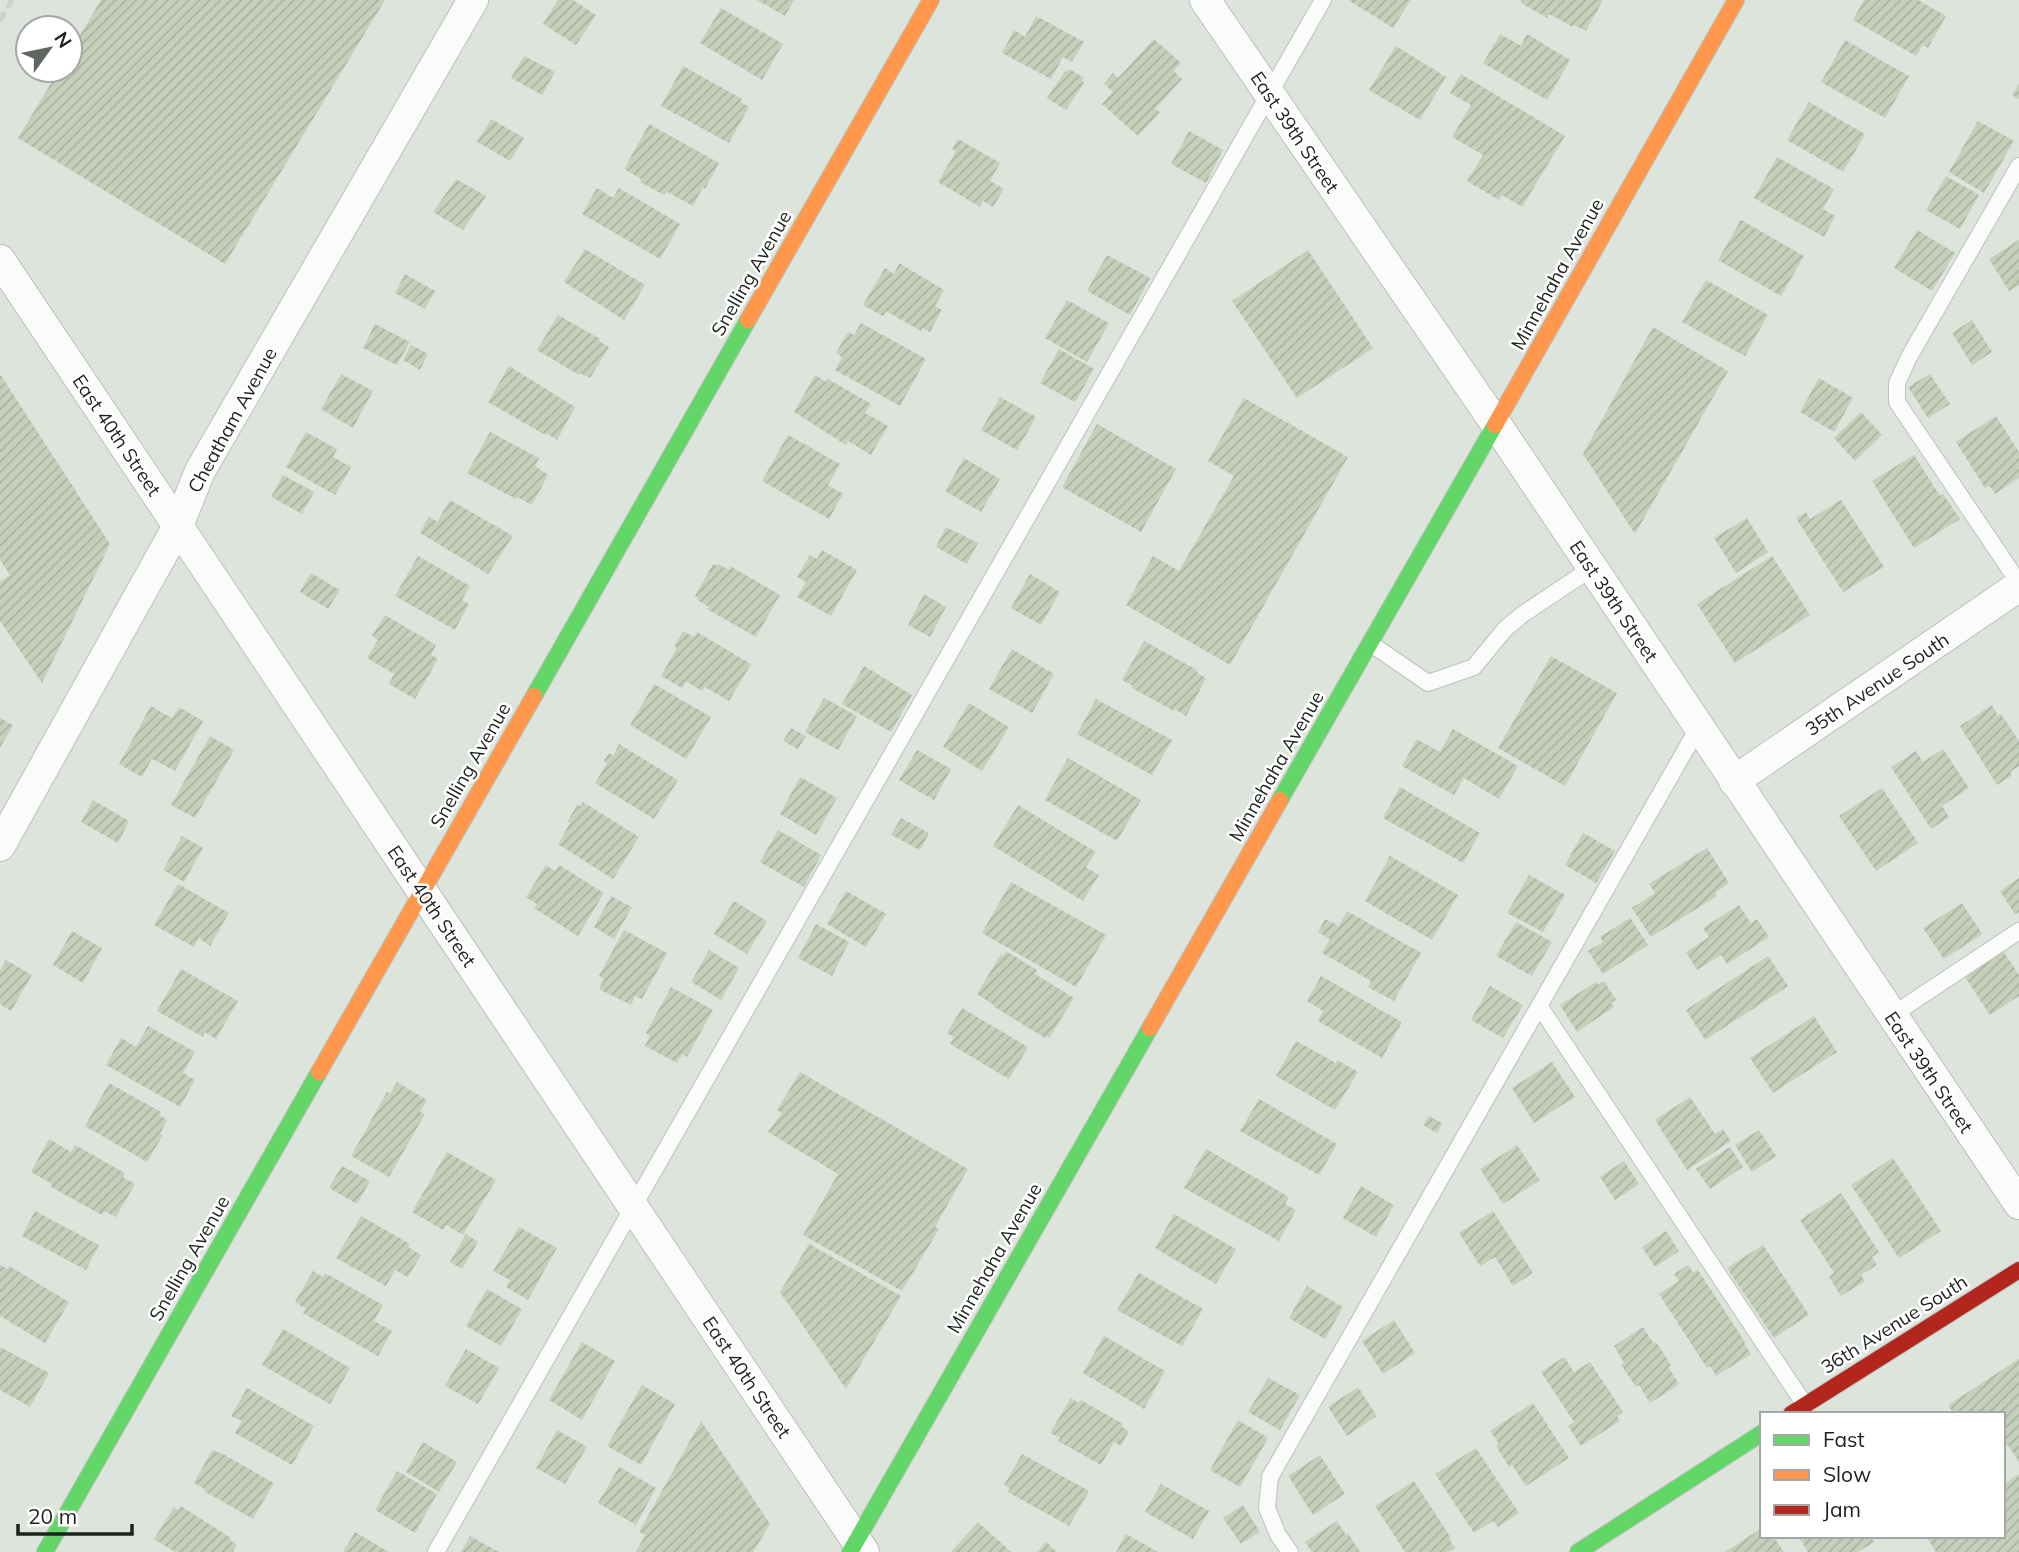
<svg xmlns="http://www.w3.org/2000/svg" width="2019" height="1552" font-family="Mulish,sans-serif">
	<defs>
		<pattern id="building-hatch" width="6" height="6" patternUnits="userSpaceOnUse" patternTransform="scale(1.75)"><rect width="6" height="6" fill="#c5d0bb"/><path d="M-1 1l2-2M0 6l6-6M5 7l2-2" fill="none" stroke="#a9b2a0"/></pattern>
	</defs>
	<rect width="100%" height="100%" fill="#dce4dc"/>
	<g fill="url(#building-hatch)">
		<polygon points="101,0 385,0 225,264 18,138 59,70 70,70 70,52"/>
		<polygon points="558,0 573,0 596,15 576,45 543,24"/>
		<polygon points="757,0 794,0 785,16"/>
		<polygon points="1348,0 1411,0 1393,28"/>
		<polygon points="1522,0 1603,0 1586,31 1574,25 1573,27 1549,14 1547,18 1521,3"/>
		<polygon points="1864,0 1918,0 1946,16 1928,48 1923,45 1916,56 1853,20"/>
		<polygon points="721,8 783,44 762,80 700,43"/>
		<polygon points="1036,16 1084,42 1072,62 1063,57 1051,79 1002,53 1014,30 1025,37"/>
		<polygon points="1500,34 1521,46 1527,34 1570,60 1547,100 1483,63"/>
		<polygon points="1154,39 1181,63 1174,71 1182,79 1155,109 1160,112 1138,136 1102,104 1113,92 1104,84 1113,73 1118,78"/>
		<polygon points="1845,40 1909,76 1885,118 1821,82"/>
		<polygon points="1396,46 1446,77 1420,120 1369,90"/>
		<polygon points="524,56 555,72 542,95 511,78"/>
		<polygon points="683,66 742,99 740,102 749,107 729,143 661,106"/>
		<polygon points="1069,69 1084,78 1082,81 1084,83 1066,110 1047,98 1065,71 1067,72"/>
		<polygon points="1461,74 1565,136 1522,207 1502,195 1499,200 1467,181 1483,155 1452,137 1471,105 1450,93"/>
		<polygon points="2019,83 2019,99 2012,95"/>
		<polygon points="1809,102 1865,134 1843,172 1787,140"/>
		<polygon points="491,119 524,138 510,161 477,142"/>
		<polygon points="1978,121 2014,141 1984,193 1949,172"/>
		<polygon points="649,124 719,163 705,189 703,187 693,206 667,192 664,195 640,182 641,179 624,169"/>
		<polygon points="1189,131 1223,150 1206,183 1171,164"/>
		<polygon points="958,139 1000,163 990,181 1004,189 993,207 983,201 980,207 938,182 956,151 952,149"/>
		<polygon points="1777,157 1834,189 1823,209 1835,216 1824,237 1754,198"/>
		<polygon points="1946,176 1979,195 1960,229 1926,210"/>
		<polygon points="456,179 486,196 463,230 433,212"/>
		<polygon points="597,188 613,198 619,188 680,224 660,259 582,214"/>
		<polygon points="1741,220 1804,256 1781,296 1718,260"/>
		<polygon points="1917,230 1955,253 1932,291 1894,268"/>
		<polygon points="2019,240 2019,285 2009,291 1989,259"/>
		<polygon points="585,249 645,285 624,320 564,282"/>
		<polygon points="1308,250 1373,348 1297,398 1232,301"/>
		<polygon points="1107,255 1150,278 1130,315 1087,291"/>
		<polygon points="899,263 944,290 935,306 942,310 930,332 922,328 921,331 886,311 883,316 863,305 885,268 894,274"/>
		<polygon points="405,274 435,291 425,309 395,293"/>
		<polygon points="1706,280 1768,315 1745,356 1682,322"/>
		<polygon points="1067,300 1109,323 1087,362 1045,338"/>
		<polygon points="558,315 600,339 599,341 609,347 590,378 580,373 579,375 537,350"/>
		<polygon points="1972,320 1992,352 1972,365 1952,333"/>
		<polygon points="861,323 926,359 900,406 835,370 842,357 836,353 848,332 854,335"/>
		<polygon points="375,324 410,342 397,365 363,348"/>
		<polygon points="1653,327 1728,371 1635,534 1583,454"/>
		<polygon points="411,345 428,354 420,370 403,360"/>
		<polygon points="1059,349 1094,369 1075,402 1040,383"/>
		<polygon points="509,366 575,407 557,440 546,433 545,435 488,402"/>
		<polygon points="0,374 110,544 42,683 0,621 0,582 10,575 0,560"/>
		<polygon points="341,374 373,391 353,428 321,409"/>
		<polygon points="1930,374 1950,404 1928,418 1908,387"/>
		<polygon points="815,375 826,382 828,379 871,404 865,413 888,426 871,455 848,441 846,445 794,412"/>
		<polygon points="1819,378 1853,398 1834,432 1800,412"/>
		<polygon points="1000,397 1036,417 1017,450 981,430"/>
		<polygon points="1244,398 1348,457 1230,665 1126,605 1153,556 1179,571 1234,476 1208,461"/>
		<polygon points="1861,412 1882,435 1855,461 1834,438"/>
		<polygon points="1996,416 2019,452 2019,478 1995,494 1989,485 1985,488 1956,442"/>
		<polygon points="1097,424 1176,469 1141,532 1062,487"/>
		<polygon points="306,432 337,449 333,457 351,467 335,495 286,467"/>
		<polygon points="490,432 539,458 535,466 548,475 532,505 517,497 516,499 467,473"/>
		<polygon points="788,435 840,464 828,485 843,494 829,519 762,481"/>
		<polygon points="1914,455 1940,496 1943,494 1960,519 1914,548 1872,481"/>
		<polygon points="964,458 1000,479 981,512 945,491"/>
		<polygon points="283,475 314,492 302,514 271,497"/>
		<polygon points="450,500 513,536 488,574 420,533 429,516 437,522"/>
		<polygon points="1841,500 1884,567 1843,592 1796,518 1806,512 1810,519"/>
		<polygon points="1747,518 1768,552 1736,573 1714,538"/>
		<polygon points="946,527 978,543 967,564 936,547"/>
		<polygon points="822,550 857,570 831,616 797,597 806,582 797,577 810,555 817,559"/>
		<polygon points="418,556 470,586 462,600 469,604 455,630 395,596"/>
		<polygon points="1772,556 1810,615 1735,663 1697,604"/>
		<polygon points="713,564 717,566 718,564 729,570 730,566 780,595 756,637 707,609 709,607 697,600 698,598 695,596"/>
		<polygon points="311,573 340,590 328,609 300,592"/>
		<polygon points="1030,574 1060,592 1041,625 1011,608"/>
		<polygon points="924,594 946,607 930,637 908,625"/>
		<polygon points="385,615 436,645 431,655 438,659 415,699 389,684 394,674 367,658 378,640 372,636"/>
		<polygon points="683,631 694,637 697,632 751,664 729,701 705,687 702,691 686,681 682,688 661,676 677,648 674,646"/>
		<polygon points="1144,641 1197,670 1196,672 1206,678 1186,716 1175,709 1174,711 1132,688 1133,686 1122,680"/>
		<polygon points="1012,649 1054,674 1032,713 989,689"/>
		<polygon points="1551,656 1617,693 1565,786 1498,748"/>
		<polygon points="864,666 912,695 891,732 842,704"/>
		<polygon points="654,684 711,717 686,759 630,725"/>
		<polygon points="824,698 857,716 838,750 805,732"/>
		<polygon points="1096,699 1172,740 1152,775 1077,734"/>
		<polygon points="969,703 1009,727 982,771 943,747"/>
		<polygon points="1992,705 1998,716 2001,714 2019,741 2019,766 2010,772 2012,775 1997,785 1960,726"/>
		<polygon points="151,706 172,718 179,707 203,721 175,771 152,759 142,777 119,764"/>
		<polygon points="0,718 13,725 0,748"/>
		<polygon points="791,728 806,736 798,749 783,741"/>
		<polygon points="1453,729 1518,766 1499,799 1464,778 1454,795 1402,766 1417,739 1440,752"/>
		<polygon points="210,736 234,750 195,818 171,805"/>
		<polygon points="619,744 678,780 654,819 595,783 607,763 604,761 609,753 613,756"/>
		<polygon points="1943,749 1969,788 1942,806 1949,817 1931,829 1891,767 1916,751 1923,762"/>
		<polygon points="917,750 951,769 934,800 899,780"/>
		<polygon points="1068,758 1141,800 1117,841 1045,800"/>
		<polygon points="800,777 837,798 816,835 780,814"/>
		<polygon points="1400,787 1480,833 1463,863 1383,818"/>
		<polygon points="1882,788 1918,843 1876,871 1839,816"/>
		<polygon points="93,800 129,821 118,843 81,822"/>
		<polygon points="583,802 639,837 613,879 558,844 570,823 568,821 577,805 581,806"/>
		<polygon points="1018,805 1096,852 1086,867 1099,875 1083,901 993,846"/>
		<polygon points="901,818 929,833 920,850 891,835"/>
		<polygon points="778,830 821,855 804,887 760,862"/>
		<polygon points="1583,833 1615,851 1596,883 1565,865"/>
		<polygon points="182,836 203,848 184,882 163,870"/>
		<polygon points="1707,848 1729,883 1715,893 1717,896 1651,937 1632,908 1655,893 1649,884"/>
		<polygon points="1390,856 1458,895 1432,940 1365,901"/>
		<polygon points="546,865 555,871 559,865 604,893 578,936 534,908 537,904 526,897"/>
		<polygon points="1529,875 1565,895 1543,932 1507,913"/>
		<polygon points="2019,878 2019,912 2015,914 2000,891"/>
		<polygon points="1011,882 1106,935 1076,987 982,933"/>
		<polygon points="178,884 229,913 210,946 199,938 194,947 154,925"/>
		<polygon points="846,891 886,914 866,947 827,924"/>
		<polygon points="611,896 632,907 614,939 594,927"/>
		<polygon points="734,901 767,921 747,954 714,934"/>
		<polygon points="1962,903 1982,934 1944,959 1923,928"/>
		<polygon points="1739,905 1751,923 1757,919 1769,937 1727,964 1721,955 1697,970 1686,952 1709,937 1703,928"/>
		<polygon points="1347,911 1421,953 1394,1001 1368,987 1371,981 1322,953 1330,939 1318,932 1325,919 1339,926"/>
		<polygon points="1630,918 1648,945 1603,974 1588,951 1603,942 1600,937"/>
		<polygon points="1516,922 1552,942 1532,976 1496,956"/>
		<polygon points="816,924 849,942 832,976 798,958"/>
		<polygon points="624,930 667,953 642,999 635,996 631,1005 599,989 604,979 599,976"/>
		<polygon points="72,931 102,948 83,983 53,965"/>
		<polygon points="709,950 739,968 721,1000 691,982"/>
		<polygon points="1006,951 1037,970 1035,974 1074,998 1049,1038 1047,1036 1045,1038 993,1006 994,1005 977,994 1001,954 1003,956"/>
		<polygon points="2003,951 2019,975 2019,996 1990,1015 1965,977"/>
		<polygon points="1768,956 1788,986 1705,1040 1686,1010"/>
		<polygon points="6,960 32,975 11,1011 0,1004 0,970"/>
		<polygon points="181,969 238,1001 216,1039 205,1032 203,1037 157,1011"/>
		<polygon points="1321,976 1402,1022 1382,1058 1318,1021 1323,1011 1307,1001"/>
		<polygon points="1604,981 1616,1000 1611,1003 1614,1007 1577,1032 1560,1005 1596,982 1598,985"/>
		<polygon points="1490,986 1523,1005 1503,1038 1471,1020"/>
		<polygon points="671,987 713,1010 687,1057 682,1054 677,1063 645,1046 650,1036 646,1033"/>
		<polygon points="962,1008 1028,1047 1009,1079 950,1044 954,1037 947,1033"/>
		<polygon points="1814,1016 1837,1052 1773,1093 1750,1058"/>
		<polygon points="148,1026 195,1052 183,1073 195,1080 180,1107 106,1065 121,1038 136,1047"/>
		<polygon points="1296,1041 1336,1063 1337,1060 1358,1072 1335,1110 1276,1076"/>
		<polygon points="1552,1062 1575,1097 1534,1123 1512,1088"/>
		<polygon points="800,1072 968,1169 935,1227 939,1229 902,1291 803,1235 838,1174 768,1132 782,1113 777,1110"/>
		<polygon points="397,1082 427,1100 420,1112 425,1114 389,1177 351,1156 387,1092 390,1094"/>
		<polygon points="109,1083 161,1112 159,1115 167,1120 160,1134 163,1135 147,1162 85,1126"/>
		<polygon points="1690,1097 1715,1134 1723,1129 1731,1141 1687,1170 1655,1120"/>
		<polygon points="1259,1099 1337,1144 1319,1175 1240,1131"/>
		<polygon points="1429,1116 1442,1123 1437,1133 1423,1125"/>
		<polygon points="1759,1130 1776,1156 1752,1172 1735,1145"/>
		<polygon points="49,1139 71,1152 75,1145 125,1173 123,1177 135,1184 116,1217 104,1211 102,1215 51,1187 52,1184 31,1172"/>
		<polygon points="1517,1145 1540,1180 1503,1204 1480,1169"/>
		<polygon points="1730,1147 1743,1167 1710,1189 1696,1169"/>
		<polygon points="1206,1149 1289,1197 1285,1204 1296,1210 1279,1241 1184,1188"/>
		<polygon points="447,1152 496,1180 463,1235 446,1225 443,1230 412,1212"/>
		<polygon points="1893,1158 1941,1231 1899,1258 1851,1185"/>
		<polygon points="1624,1161 1639,1184 1615,1200 1600,1177"/>
		<polygon points="342,1166 370,1181 357,1204 329,1188"/>
		<polygon points="1361,1186 1394,1205 1376,1237 1343,1218"/>
		<polygon points="1841,1193 1879,1252 1872,1257 1877,1265 1861,1275 1865,1281 1841,1296 1829,1277 1834,1273 1800,1220"/>
		<polygon points="35,1211 99,1245 86,1270 22,1236"/>
		<polygon points="1493,1211 1533,1273 1513,1286 1495,1257 1480,1266 1459,1233"/>
		<polygon points="1174,1214 1236,1249 1216,1284 1155,1248"/>
		<polygon points="361,1216 410,1244 408,1247 421,1255 408,1277 395,1270 386,1286 336,1258"/>
		<polygon points="519,1227 557,1248 528,1300 506,1287 510,1280 493,1271"/>
		<polygon points="1666,1231 1679,1251 1655,1267 1642,1247"/>
		<polygon points="466,1234 478,1242 462,1269 450,1262"/>
		<polygon points="809,1244 901,1296 846,1389 780,1292"/>
		<polygon points="1763,1245 1809,1315 1774,1338 1727,1268"/>
		<polygon points="0,1265 8,1269 9,1266 69,1302 45,1343 0,1316"/>
		<polygon points="1688,1265 1693,1272 1698,1270 1745,1342 1744,1343 1751,1354 1716,1376 1710,1366 1707,1368 1659,1294 1679,1281 1674,1274"/>
		<polygon points="313,1271 323,1277 325,1273 383,1305 374,1321 392,1331 378,1356 303,1313 306,1309 295,1302"/>
		<polygon points="1139,1273 1203,1309 1182,1346 1117,1310"/>
		<polygon points="1307,1286 1343,1307 1325,1339 1289,1318"/>
		<polygon points="487,1289 522,1309 501,1346 466,1326"/>
		<polygon points="1394,1320 1415,1353 1383,1374 1362,1341"/>
		<polygon points="1643,1327 1654,1344 1656,1342 1671,1365 1668,1367 1679,1384 1650,1403 1639,1385 1636,1387 1621,1365 1624,1363 1614,1346"/>
		<polygon points="283,1329 350,1368 330,1404 262,1365"/>
		<polygon points="1104,1336 1165,1371 1144,1409 1083,1373"/>
		<polygon points="582,1342 615,1361 582,1420 549,1400"/>
		<polygon points="0,1347 49,1373 30,1407 0,1390"/>
		<polygon points="466,1349 499,1368 478,1404 445,1386"/>
		<polygon points="1564,1357 1574,1372 1590,1362 1623,1412 1617,1416 1620,1421 1581,1446 1568,1426 1574,1422 1541,1372"/>
		<polygon points="2019,1359 2019,1462 2008,1445 2003,1448 2003,1414 1954,1414 1948,1405"/>
		<polygon points="1268,1378 1300,1395 1280,1430 1248,1412"/>
		<polygon points="642,1385 675,1404 641,1465 607,1446"/>
		<polygon points="1358,1387 1377,1416 1347,1436 1328,1407"/>
		<polygon points="247,1388 314,1426 292,1465 235,1433 242,1421 231,1416"/>
		<polygon points="1071,1398 1079,1403 1081,1400 1123,1424 1122,1427 1129,1431 1121,1446 1114,1442 1101,1465 1058,1441 1060,1438 1050,1433"/>
		<polygon points="1533,1403 1569,1458 1526,1486 1512,1465 1509,1467 1496,1446 1499,1444 1490,1431"/>
		<polygon points="1238,1420 1268,1438 1240,1487 1210,1470"/>
		<polygon points="701,1421 770,1524 753,1552 636,1552 645,1535 639,1532"/>
		<polygon points="557,1430 587,1447 565,1484 536,1468"/>
		<polygon points="423,1442 457,1462 439,1492 406,1472"/>
		<polygon points="1476,1448 1519,1513 1498,1527 1493,1521 1474,1533 1435,1474"/>
		<polygon points="212,1450 223,1454 274,1483 253,1519 204,1491 205,1489 194,1483"/>
		<polygon points="1022,1454 1089,1491 1069,1526 1008,1492 1010,1488 1004,1485"/>
		<polygon points="1320,1455 1345,1494 1313,1515 1288,1476"/>
		<polygon points="619,1467 656,1488 636,1525 598,1503"/>
		<polygon points="397,1471 437,1494 415,1533 375,1510"/>
		<polygon points="2019,1474 2019,1552 1936,1552 1926,1536 2003,1536 2003,1484"/>
		<polygon points="1414,1481 1451,1538 1449,1539 1455,1548 1449,1552 1405,1552 1375,1506"/>
		<polygon points="1161,1484 1209,1511 1193,1539 1145,1512"/>
		<polygon points="1243,1505 1260,1532 1241,1544 1223,1518"/>
		<polygon points="181,1506 231,1538 230,1540 237,1545 233,1552 175,1552 154,1539 174,1507 178,1510"/>
		<polygon points="1337,1521 1346,1535 1348,1533 1360,1552 1312,1552 1305,1542"/>
		<polygon points="978,1522 1011,1552 951,1552"/>
		<polygon points="1762,1528 1762,1536 1773,1536 1784,1552 1725,1552"/>
		<polygon points="355,1532 389,1552 343,1552"/>
		<polygon points="1126,1534 1158,1552 1116,1552"/>
		<polygon points="470,1536 499,1552 461,1552"/>
		<polygon points="1798,1536 1870,1536 1874,1542 1858,1552 1808,1552"/>
		<polygon points="1046,1542 1057,1552 1037,1552"/>
	</g>
	<g fill="none" stroke-linecap="round" stroke-linejoin="round">
		<defs>
			<g id="lane">
				<polyline points="2019,166 1909,357 1897,383 1897,402 2019,583"/>
				<polyline points="1371,644 1428,683 1474,667 1505,629 1523,614 1592,568"/>
				<polyline points="1540,1007 1805,1405"/>
				<polyline points="1891,1016 2019,931"/>
				<polyline points="436,1552 1323,0"/>
				<polyline points="1290,1552 1278,1535 1267,1508 1270,1477 1698,728"/>
			</g>
			<g id="street">
				<polyline points="1205,0 1496,424 2019,1204"/>
				<polyline points="0,260 864,1552"/>
				<polyline points="1734,781 2019,586"/>
				<polyline points="0,846 178,526 200,471 473,0"/>
			</g>
			<g id="fast">
				<polyline points="534,696 748,320"/>
				<polyline points="1280,800 1495,425"/>
				<polyline points="45,1552 319,1072"/>
				<polyline points="850,1552 1150,1028"/>
				<polyline points="1578,1552 1762,1433"/>
			</g>
			<g id="slow">
				<polyline points="748,320 931,0"/>
				<polyline points="1495,425 1736,0"/>
				<polyline points="1150,1028 1280,800"/>
				<polyline points="319,1072 534,696"/>
			</g>
			<polyline id="jam" points="1791,1414 2019,1270"/>
		</defs>
		<use href="#lane" stroke="#bbc2bb" stroke-width="18"/>
		<use href="#street" stroke="#bbc2bb" stroke-width="32"/>
		<use href="#fast" stroke="#bbc2bb" stroke-width="18"/>
		<use href="#slow" stroke="#bbc2bb" stroke-width="18"/>
		<use href="#jam" stroke="#bbc2bb" stroke-width="18"/>
		<use href="#lane" stroke="#fafbfa" stroke-width="16"/>
		<use href="#street" stroke="#fafbfa" stroke-width="30"/>
		<use href="#fast" stroke="#63d668" stroke-width="16"/>
		<use href="#slow" stroke="#ff974d" stroke-width="16"/>
		<use href="#jam" stroke="#b3261e" stroke-width="16"/>
		<polyline stroke="#ced0ce" stroke-width="5" stroke-dasharray="10 5" stroke-linecap="butt" points="0,21 12,0"/>
	</g>
	<g text-anchor="middle" dominant-baseline="central" stroke-width="5" stroke-linejoin="round" paint-order="stroke">
		<g font-size="19" fill="#1c221d" stroke="#fff">
			<text transform="translate(1295 132) rotate(56)">East 39th Street</text>
			<text transform="translate(751 273) rotate(-60)">Snelling Avenue</text>
			<text transform="translate(1557 274) rotate(-61)">Minnehaha Avenue</text>
			<text transform="translate(232 420) rotate(-61)">Cheatham Avenue</text>
			<text transform="translate(117 435) rotate(56)">East 40th Street</text>
			<text transform="translate(1614 601) rotate(56)">East 39th Street</text>
			<text transform="translate(1877 684) rotate(-34)">35th Avenue South</text>
			<text transform="translate(470 765) rotate(-60)">Snelling Avenue</text>
			<text transform="translate(1276 766) rotate(-60)">Minnehaha Avenue</text>
			<text transform="translate(432 906) rotate(56)">East 40th Street</text>
			<text transform="translate(1929 1072) rotate(56)">East 39th Street</text>
			<text transform="translate(189 1258) rotate(-60)">Snelling Avenue</text>
			<text transform="translate(994 1258) rotate(-60)">Minnehaha Avenue</text>
			<text transform="translate(1894 1324) rotate(-32)">36th Avenue South</text>
			<text transform="translate(747 1377) rotate(56)">East 40th Street</text>
		</g>
	</g>
	<rect x="1760" y="1412" width="245" height="126" fill="#ffffff" stroke="#a4a7a5" stroke-width="2"/>
	<rect x="1774" y="1435" width="35" height="10" fill="#63d668" stroke="#a4a7a5" stroke-width="2"/>
	<text x="1823" y="1447" font-size="21" fill="#1c221d">Fast</text>
	<rect x="1774" y="1470" width="35" height="10" fill="#ff974d" stroke="#a4a7a5" stroke-width="2"/>
	<text x="1823" y="1482" font-size="21" fill="#1c221d">Slow</text>
	<rect x="1774" y="1505" width="35" height="10" fill="#b3261e" stroke="#a4a7a5" stroke-width="2"/>
	<text x="1823" y="1517" font-size="21" fill="#1c221d">Jam</text>
	<g transform="translate(49 49) rotate(57)"><circle r="33" fill="#ffffff" stroke="#a4a7a5" stroke-width="2"/>
	<path d="M0-5L12 26L0 18L-12 26Z" fill="#5f6660"/>
	<text y="-10" font-size="19" font-weight="bold" text-anchor="middle" fill="#1c221d">N</text>
	</g>
	<path d="M18 1524v10h114v-10" fill="none" stroke="#1c221d" stroke-width="3.5"/>
	<text x="28" y="1524" font-size="21" fill="#1c221d" stroke="#ffffff" stroke-width="5" paint-order="stroke">20 m</text>
</svg>
